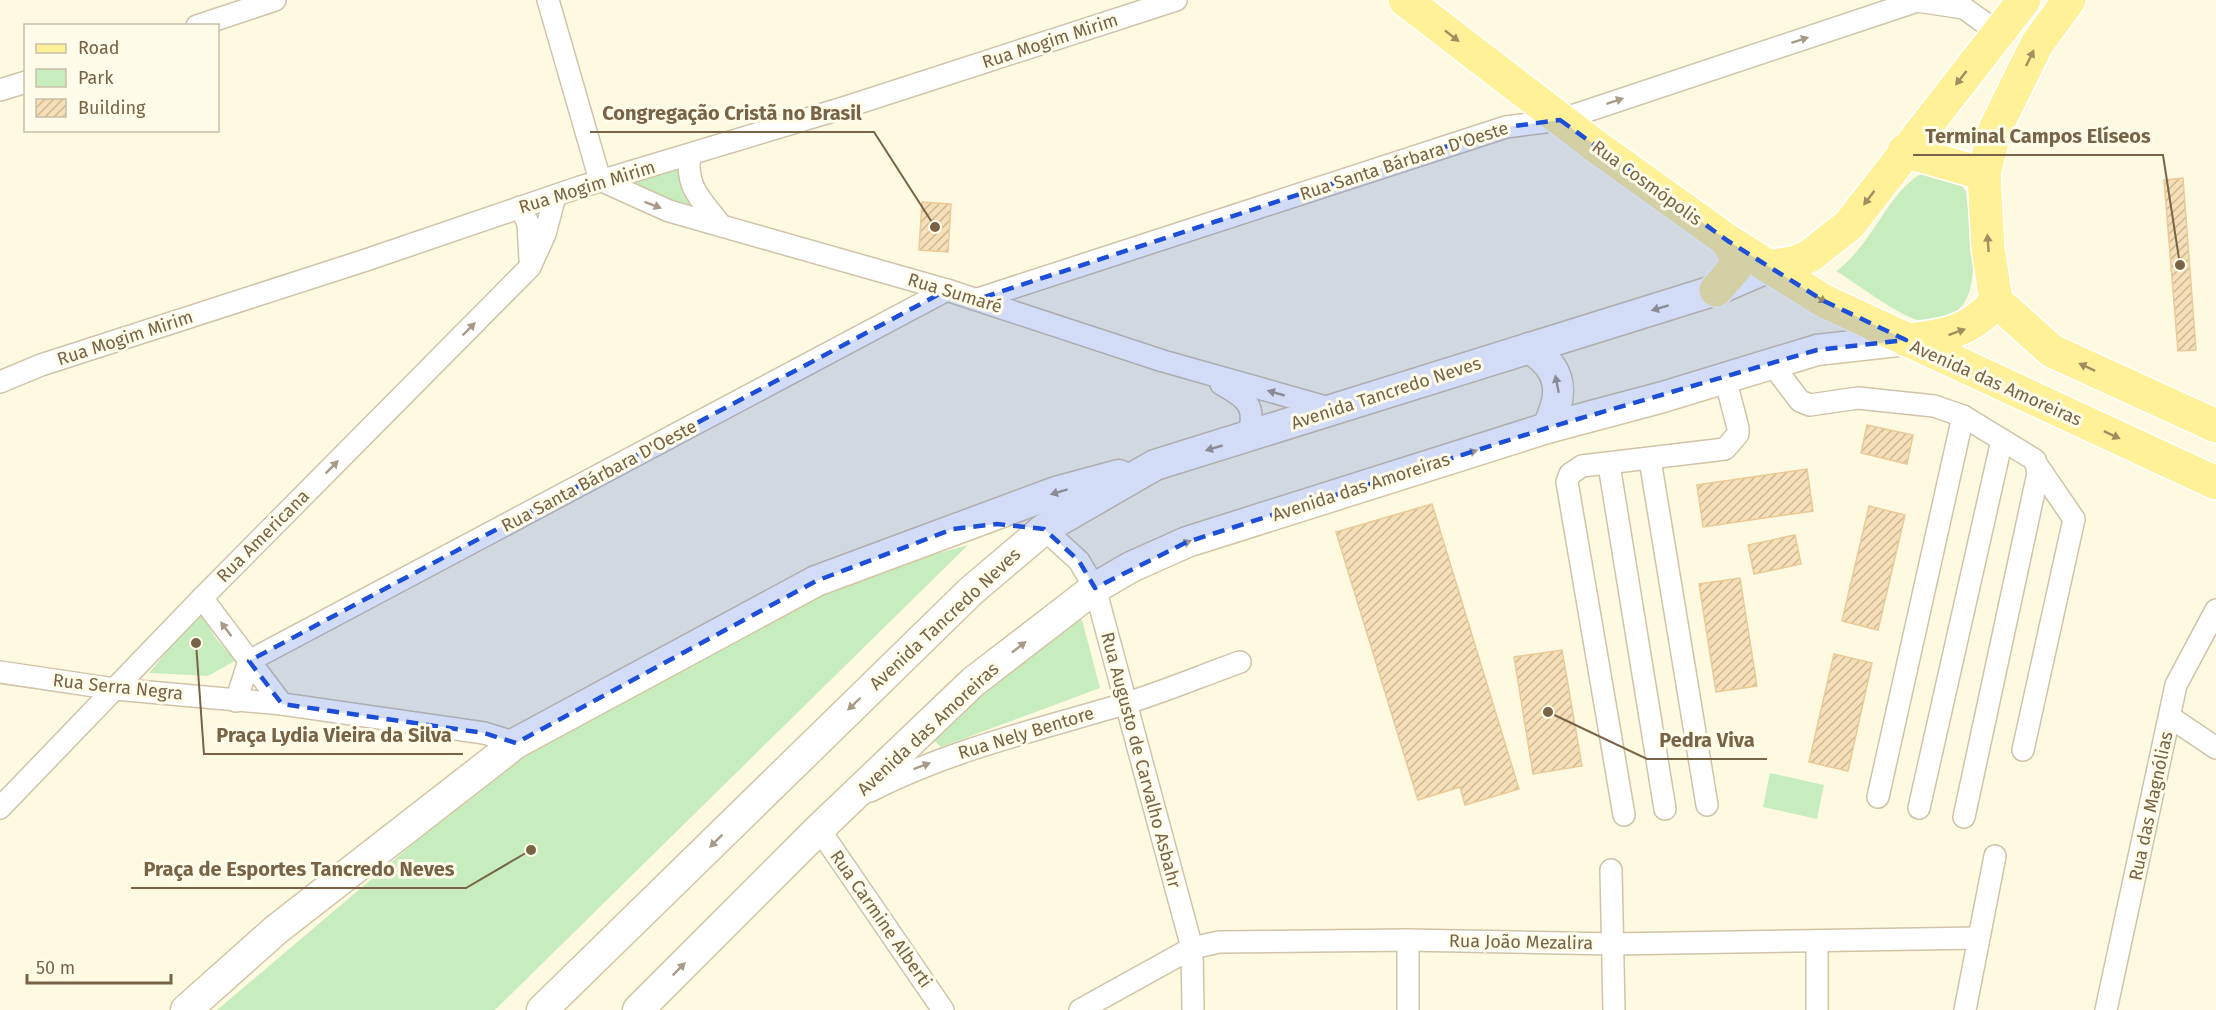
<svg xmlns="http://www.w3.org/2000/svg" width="2216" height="1010" font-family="'Fira Sans',sans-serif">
	<defs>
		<pattern id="building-hatch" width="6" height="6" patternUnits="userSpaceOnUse" patternTransform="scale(1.5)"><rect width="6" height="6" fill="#f6dfb7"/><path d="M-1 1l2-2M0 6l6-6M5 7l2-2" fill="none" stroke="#ccb897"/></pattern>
	</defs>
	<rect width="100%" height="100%" fill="#fefae2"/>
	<g fill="#c7edbf">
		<polygon points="684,161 701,213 627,186"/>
		<path d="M1925 172 1962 185 1966 192C1969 227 1989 304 1945 317 1934 321 1926 323 1914 319 1889 309 1859 285 1836 271 1871 248 1890 187 1925 172Z"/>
		<polygon points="968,545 495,1010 217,1010 532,743 818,587"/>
		<polygon points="200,612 215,637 235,661 208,676 149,673"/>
		<polygon points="1080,612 1100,688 941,747 928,735"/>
		<polygon points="1770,773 1824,785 1817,819 1763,807"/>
	</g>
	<g fill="url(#building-hatch)" stroke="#eaca96" stroke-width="1.5">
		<polygon points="2183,178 2196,350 2178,351 2164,180"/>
		<polygon points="922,202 951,204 948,252 919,250"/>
		<polygon points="1867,425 1913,435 1907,464 1861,453"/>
		<polygon points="1807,469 1813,511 1703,527 1697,485"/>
		<polygon points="1432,504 1519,789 1465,805 1460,787 1418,800 1336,532"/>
		<polygon points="1869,506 1905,515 1878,630 1842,621"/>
		<polygon points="1795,535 1801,564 1754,574 1748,545"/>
		<polygon points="1740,578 1757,686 1716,692 1699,584"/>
		<polygon points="1562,650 1582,766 1533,774 1514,657"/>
		<polygon points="1834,654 1872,663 1848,771 1809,762"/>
	</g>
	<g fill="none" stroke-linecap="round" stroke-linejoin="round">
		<defs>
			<g id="minor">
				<polyline points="548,0 600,180 669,211 947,290 1163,361 1333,409"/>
				<polyline points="197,26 275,0"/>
				<polyline points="0,90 26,82"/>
				<path d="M690 155C685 187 701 199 719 223"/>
				<polyline points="520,207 528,223 530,260"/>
				<polyline points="978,299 1506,127 1560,120 1917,1 1964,8 1997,32"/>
				<polyline points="1771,363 1800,401 1810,405 1858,398 1934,406 1963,416 2035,460 2038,473 1964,817"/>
				<polyline points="0,382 41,365 366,260 580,187 843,108 1176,0"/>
				<path d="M1221 384C1248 399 1257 406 1248 438"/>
				<polyline points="1650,460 1707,805"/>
				<polyline points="1609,465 1665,809"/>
				<polyline points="1044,529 1079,561 1095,588 1192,948 1193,1010"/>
				<polyline points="202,598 282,704"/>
				<polyline points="249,661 947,290"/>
				<polyline points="0,672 115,689 282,704 484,733 516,743"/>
				<polyline points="236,701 249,661"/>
				<polyline points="2170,717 2216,748"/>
				<polyline points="2023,750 2074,519 2037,465"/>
				<path d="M870 791C950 750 1037 730 1124 704 1163 692 1201 676 1240 662"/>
				<polyline points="1878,797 1963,416"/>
				<polyline points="0,808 202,598 530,267 545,234 555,196"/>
				<polyline points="1919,808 2002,440"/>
				<polyline points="1624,815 1567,482 1570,474 1582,466 1725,449 1738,434 1738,428 1725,378"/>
				<polyline points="819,829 943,1010"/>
				<polyline points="1611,870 1614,1010"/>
				<polyline points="1408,940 1408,1010"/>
				<polyline points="1817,941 1817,1010"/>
				<polyline points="1080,1010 1192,948 1219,942 1408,940 1614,944 1978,938"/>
				<polyline points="1965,1010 1995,856"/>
				<polyline points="2106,1010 2176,685 2216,610"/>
			</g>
			<g id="secondary">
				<path d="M1529 348C1564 369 1564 395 1547 428"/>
				<polyline points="186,1010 277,929 516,743 816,581 1056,492 1119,475"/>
				<polyline points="542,1010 971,591 1044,529 1155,465 1716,290 1769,267"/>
				<polyline points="638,1010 819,829 973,682 1095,588 1131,567 1187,542 1547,428 1663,397 1817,350 1906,340"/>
			</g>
			<g id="primary">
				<polyline points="1405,0 1594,145 1728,241 1824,301 2216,483"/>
				<polyline points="1904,151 1984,174"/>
				<polyline points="1769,267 1797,262 1811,255 1849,225 2024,0"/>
				<polyline points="1716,290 1735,268 1735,256 1728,241"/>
				<polyline points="1996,301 1988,248 1984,174 1995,129 2037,44 2069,0"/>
				<polyline points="1996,301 2052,351 2216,426"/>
				<path d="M1906 340C1944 336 1971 332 1996 301"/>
			</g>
		</defs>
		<use href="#minor" stroke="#d0c3a8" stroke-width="24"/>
		<use href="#secondary" stroke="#d4c5a4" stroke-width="33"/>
		<use href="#primary" stroke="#fff" stroke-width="36"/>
		<use href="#minor" stroke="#fff" stroke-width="21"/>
		<use href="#secondary" stroke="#fff" stroke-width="30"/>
		<use href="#primary" stroke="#fff198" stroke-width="33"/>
	</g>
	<defs><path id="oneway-solid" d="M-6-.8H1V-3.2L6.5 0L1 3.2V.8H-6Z" transform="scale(1.5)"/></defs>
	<g fill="#a08e5f">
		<use href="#oneway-solid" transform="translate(1452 36) rotate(38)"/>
		<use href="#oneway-solid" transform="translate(2030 58) rotate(-64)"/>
		<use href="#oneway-solid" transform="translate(1961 78) rotate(128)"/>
		<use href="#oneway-solid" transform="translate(1869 198) rotate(127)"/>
		<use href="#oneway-solid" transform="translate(1988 243) rotate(-94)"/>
		<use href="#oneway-solid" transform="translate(1819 298) rotate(31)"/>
		<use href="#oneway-solid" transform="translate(1957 332) rotate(-20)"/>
		<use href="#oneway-solid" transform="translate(2087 367) rotate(-155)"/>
		<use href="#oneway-solid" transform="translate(2112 435) rotate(25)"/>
	</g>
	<g fill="#a79a87">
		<use href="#oneway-solid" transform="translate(1800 40) rotate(-18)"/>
		<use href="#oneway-solid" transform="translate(1615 101) rotate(-18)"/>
		<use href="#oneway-solid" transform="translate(653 205) rotate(21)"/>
		<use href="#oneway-solid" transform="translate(1660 308) rotate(163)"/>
		<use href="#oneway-solid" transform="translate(469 329) rotate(-45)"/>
		<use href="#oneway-solid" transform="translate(1557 384) rotate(-101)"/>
		<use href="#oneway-solid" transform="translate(1276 393) rotate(-164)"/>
		<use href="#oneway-solid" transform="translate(1214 448) rotate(164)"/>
		<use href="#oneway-solid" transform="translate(1469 453) rotate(-18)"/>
		<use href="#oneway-solid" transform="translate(332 467) rotate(-45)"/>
		<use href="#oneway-solid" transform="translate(1059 492) rotate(163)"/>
		<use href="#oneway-solid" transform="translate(1183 544) rotate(-22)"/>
		<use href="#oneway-solid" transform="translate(226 629) rotate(-127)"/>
		<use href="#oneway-solid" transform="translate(1019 647) rotate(-38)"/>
		<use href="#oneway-solid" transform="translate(854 704) rotate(136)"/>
		<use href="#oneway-solid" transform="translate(922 766) rotate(-21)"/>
		<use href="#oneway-solid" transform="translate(716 841) rotate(135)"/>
		<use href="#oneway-solid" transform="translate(679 969) rotate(-45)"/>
	</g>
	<path fill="#1d4ed8" fill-opacity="0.2" stroke="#1d4ed8" stroke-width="4.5" stroke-dasharray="12 8" stroke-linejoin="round" d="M1560 120 1728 241 1824 301 1906 340 1817 350 1547 428 1187 542 1095 588 1079 561 1044 529 997 524 953 529 816 581 516 743 484 733 282 704 249 661 947 290 978 299 1506 127Z"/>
	<g text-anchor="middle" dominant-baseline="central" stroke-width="6" stroke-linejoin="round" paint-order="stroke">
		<g font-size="18" fill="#786346" stroke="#fffcea">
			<text transform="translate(1050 41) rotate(-18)">Rua Mogim Mirim</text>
			<text transform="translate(1404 161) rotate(-18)">Rua Santa Bárbara D'Oeste</text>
			<text transform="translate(1647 183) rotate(36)">Rua Cosmópolis</text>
			<text transform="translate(587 187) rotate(-17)">Rua Mogim Mirim</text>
			<text transform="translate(955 293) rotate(17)">Rua Sumaré</text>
			<text transform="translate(125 338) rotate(-18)">Rua Mogim Mirim</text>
			<text transform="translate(1996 383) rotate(24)">Avenida das Amoreiras</text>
			<text transform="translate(1386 393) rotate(-18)">Avenida Tancredo Neves</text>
			<text transform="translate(599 476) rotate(-28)">Rua Santa Bárbara D'Oeste</text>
			<text transform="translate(1361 487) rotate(-18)">Avenida das Amoreiras</text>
			<text transform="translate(263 536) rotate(-45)">Rua Americana</text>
			<text transform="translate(945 619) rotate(-43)">Avenida Tancredo Neves</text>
			<text transform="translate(118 687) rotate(6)">Rua Serra Negra</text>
			<text transform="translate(928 729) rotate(-43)">Avenida das Amoreiras</text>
			<text transform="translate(1026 733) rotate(-17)">Rua Nely Bentore</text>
			<text transform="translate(1141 760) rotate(75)">Rua Augusto de Carvalho Asbahr</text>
			<text transform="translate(2151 806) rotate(-78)">Rua das Magnólias</text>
			<text transform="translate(881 919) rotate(55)">Rua Carmine Alberti</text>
			<text transform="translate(1521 942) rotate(1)">Rua João Mezalira</text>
		</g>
	</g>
	<path fill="none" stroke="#786346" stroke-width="2" d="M935 227L874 132H590M2180 265L2163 155H1913M196 643L204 754H463M1548 712L1647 759H1767M531 850L466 888H131"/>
	<g fill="#786346" stroke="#fffcea" stroke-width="2">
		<circle cx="935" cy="227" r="6"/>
		<circle cx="2180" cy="265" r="6"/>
		<circle cx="196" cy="643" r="6"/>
		<circle cx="1548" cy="712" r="6"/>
		<circle cx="531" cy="850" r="6"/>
	</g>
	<g font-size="20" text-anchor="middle" font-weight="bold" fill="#786346" stroke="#fffcea" stroke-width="6" stroke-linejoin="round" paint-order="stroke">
		<text x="732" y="120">Congregação Cristã no Brasil</text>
		<text x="2038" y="143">Terminal Campos Elíseos</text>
		<text x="334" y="742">Praça Lydia Vieira da Silva</text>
		<text x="1707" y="747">Pedra Viva</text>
		<text x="299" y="876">Praça de Esportes Tancredo Neves</text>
	</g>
	<rect x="24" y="24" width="195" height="108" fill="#fffcea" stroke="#c9bfa8" stroke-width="1.5"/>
	<rect x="36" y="44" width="30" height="9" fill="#fff198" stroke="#c9bfa8" stroke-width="1.5"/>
	<text x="78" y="54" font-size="18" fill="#786346">Road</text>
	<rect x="36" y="69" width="30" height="18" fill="#c7edbf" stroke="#c9bfa8" stroke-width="1.5"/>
	<text x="78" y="84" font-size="18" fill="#786346">Park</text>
	<rect x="36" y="99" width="30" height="18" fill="url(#building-hatch)" stroke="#c9bfa8" stroke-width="1.5"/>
	<text x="78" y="114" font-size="18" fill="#786346">Building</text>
	<path d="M27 974v9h144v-9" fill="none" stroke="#786346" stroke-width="3"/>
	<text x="36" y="974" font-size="18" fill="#786346" stroke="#fffcea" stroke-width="4.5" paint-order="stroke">50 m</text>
</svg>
